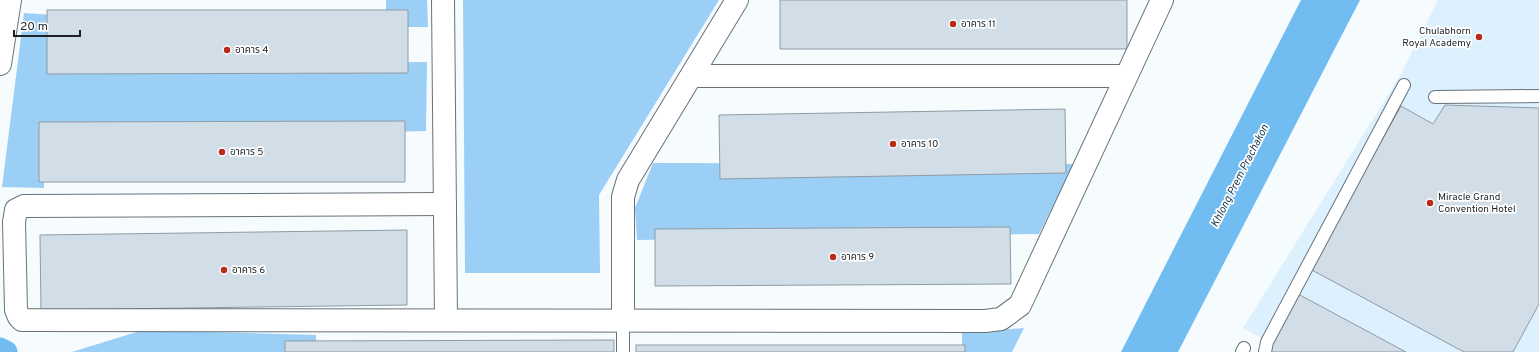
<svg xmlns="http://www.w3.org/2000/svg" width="1539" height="352" font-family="Overpass,'Noto Sans Thai',sans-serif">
	<rect width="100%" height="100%" fill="#f6fbfe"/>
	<polygon fill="#ddf0fe" points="1438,0 1539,0 1539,352 1287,352 1243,328 1401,74"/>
	<g fill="#9bcff5">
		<polygon points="386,0 427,0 428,27 408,27 407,10 386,10"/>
		<polygon points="463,0 719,0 599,195 600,273 465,273"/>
		<polygon points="24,13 54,15 56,65 427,62 426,131 45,141 44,188 2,187"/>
		<polygon points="653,163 1074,164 1039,234 637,240 635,208"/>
		<polygon points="1024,328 1012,352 962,352 962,333"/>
		<polygon points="143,330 316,335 316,352 72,352"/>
	</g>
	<polygon fill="#71bdf2" points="1301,0 1360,0 1178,352 1121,352"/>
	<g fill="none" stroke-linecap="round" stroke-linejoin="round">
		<polyline stroke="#71bdf2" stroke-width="23" points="0,349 6,352"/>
	</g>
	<g fill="#d2dee7" stroke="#8f9ba3">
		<rect x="780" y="0" width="347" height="49"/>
		<polygon points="47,10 408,10 408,73 47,74"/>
		<polygon points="1445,105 1539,108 1539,304 1513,352 1464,352 1310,269 1401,106 1433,124"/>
		<polygon points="1065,109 1066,173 720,179 719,115"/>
		<polygon points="405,121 405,182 39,182 39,122"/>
		<polygon points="1010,227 1011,284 655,286 655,229"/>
		<polygon points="407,230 407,305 41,310 40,235"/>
		<polygon points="1298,294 1406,352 1267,352"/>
		<polygon points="614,340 614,352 285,352 285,341"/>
		<rect x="636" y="345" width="329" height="7"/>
	</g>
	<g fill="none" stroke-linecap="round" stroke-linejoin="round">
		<defs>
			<g id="service">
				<polyline points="1435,97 1539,96"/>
				<polyline points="623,320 623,352"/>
				<polyline points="1242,352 1244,348"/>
				<polyline points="1265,352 1267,342 1404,85"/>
			</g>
			<g id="minor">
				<polyline points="443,0 446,320"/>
				<polyline points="692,76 1125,76"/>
				<polyline points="445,204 24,206 16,210 14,222 16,310 19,317 22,320 985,321 1001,319 1020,305 1162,0"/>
				<polyline points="623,320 623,197 628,180 737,0"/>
			</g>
			<polyline id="tertiary" points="0,64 10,0"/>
		</defs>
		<use href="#service" stroke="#68727a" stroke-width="14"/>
		<use href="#minor" stroke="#68727a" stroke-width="24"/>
		<use href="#tertiary" stroke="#68727a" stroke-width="24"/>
		<use href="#service" stroke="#fff" stroke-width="12"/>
		<use href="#minor" stroke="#fff" stroke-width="22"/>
		<use href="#tertiary" stroke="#fff" stroke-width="22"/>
	</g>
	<g fill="#b82b1b" stroke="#fff" stroke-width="1.5">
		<circle cx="953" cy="24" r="4"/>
		<circle cx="1479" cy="37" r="4"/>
		<circle cx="227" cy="50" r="4"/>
		<circle cx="893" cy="144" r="4"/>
		<circle cx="222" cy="152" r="4"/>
		<circle cx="1430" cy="203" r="4"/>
		<circle cx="833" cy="257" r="4"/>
		<circle cx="224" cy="270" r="4"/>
	</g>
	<g text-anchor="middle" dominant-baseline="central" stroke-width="3.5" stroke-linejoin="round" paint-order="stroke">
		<g font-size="10" fill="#1e2226" stroke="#fff" text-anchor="start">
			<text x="961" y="24">อาคาร 11</text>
			<text x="1471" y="31" text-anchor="end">Chulabhorn<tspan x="1471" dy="12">Royal Academy</tspan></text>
			<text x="235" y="50">อาคาร 4</text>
			<text x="901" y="144">อาคาร 10</text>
			<text x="230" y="152">อาคาร 5</text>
			<text x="1438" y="197">Miracle Grand<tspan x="1438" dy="12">Convention Hotel</tspan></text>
			<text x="841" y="257">อาคาร 9</text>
			<text x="232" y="270">อาคาร 6</text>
		</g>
		<g font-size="11" font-style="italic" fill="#18394f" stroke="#fff">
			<text transform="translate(1240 176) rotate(-63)">Khlong Prem Prachakon</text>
		</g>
	</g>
	<path d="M14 30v6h66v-6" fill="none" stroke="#1e2226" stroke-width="2"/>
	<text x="20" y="30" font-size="12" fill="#1e2226" stroke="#ffffff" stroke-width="3" paint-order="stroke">20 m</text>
</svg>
